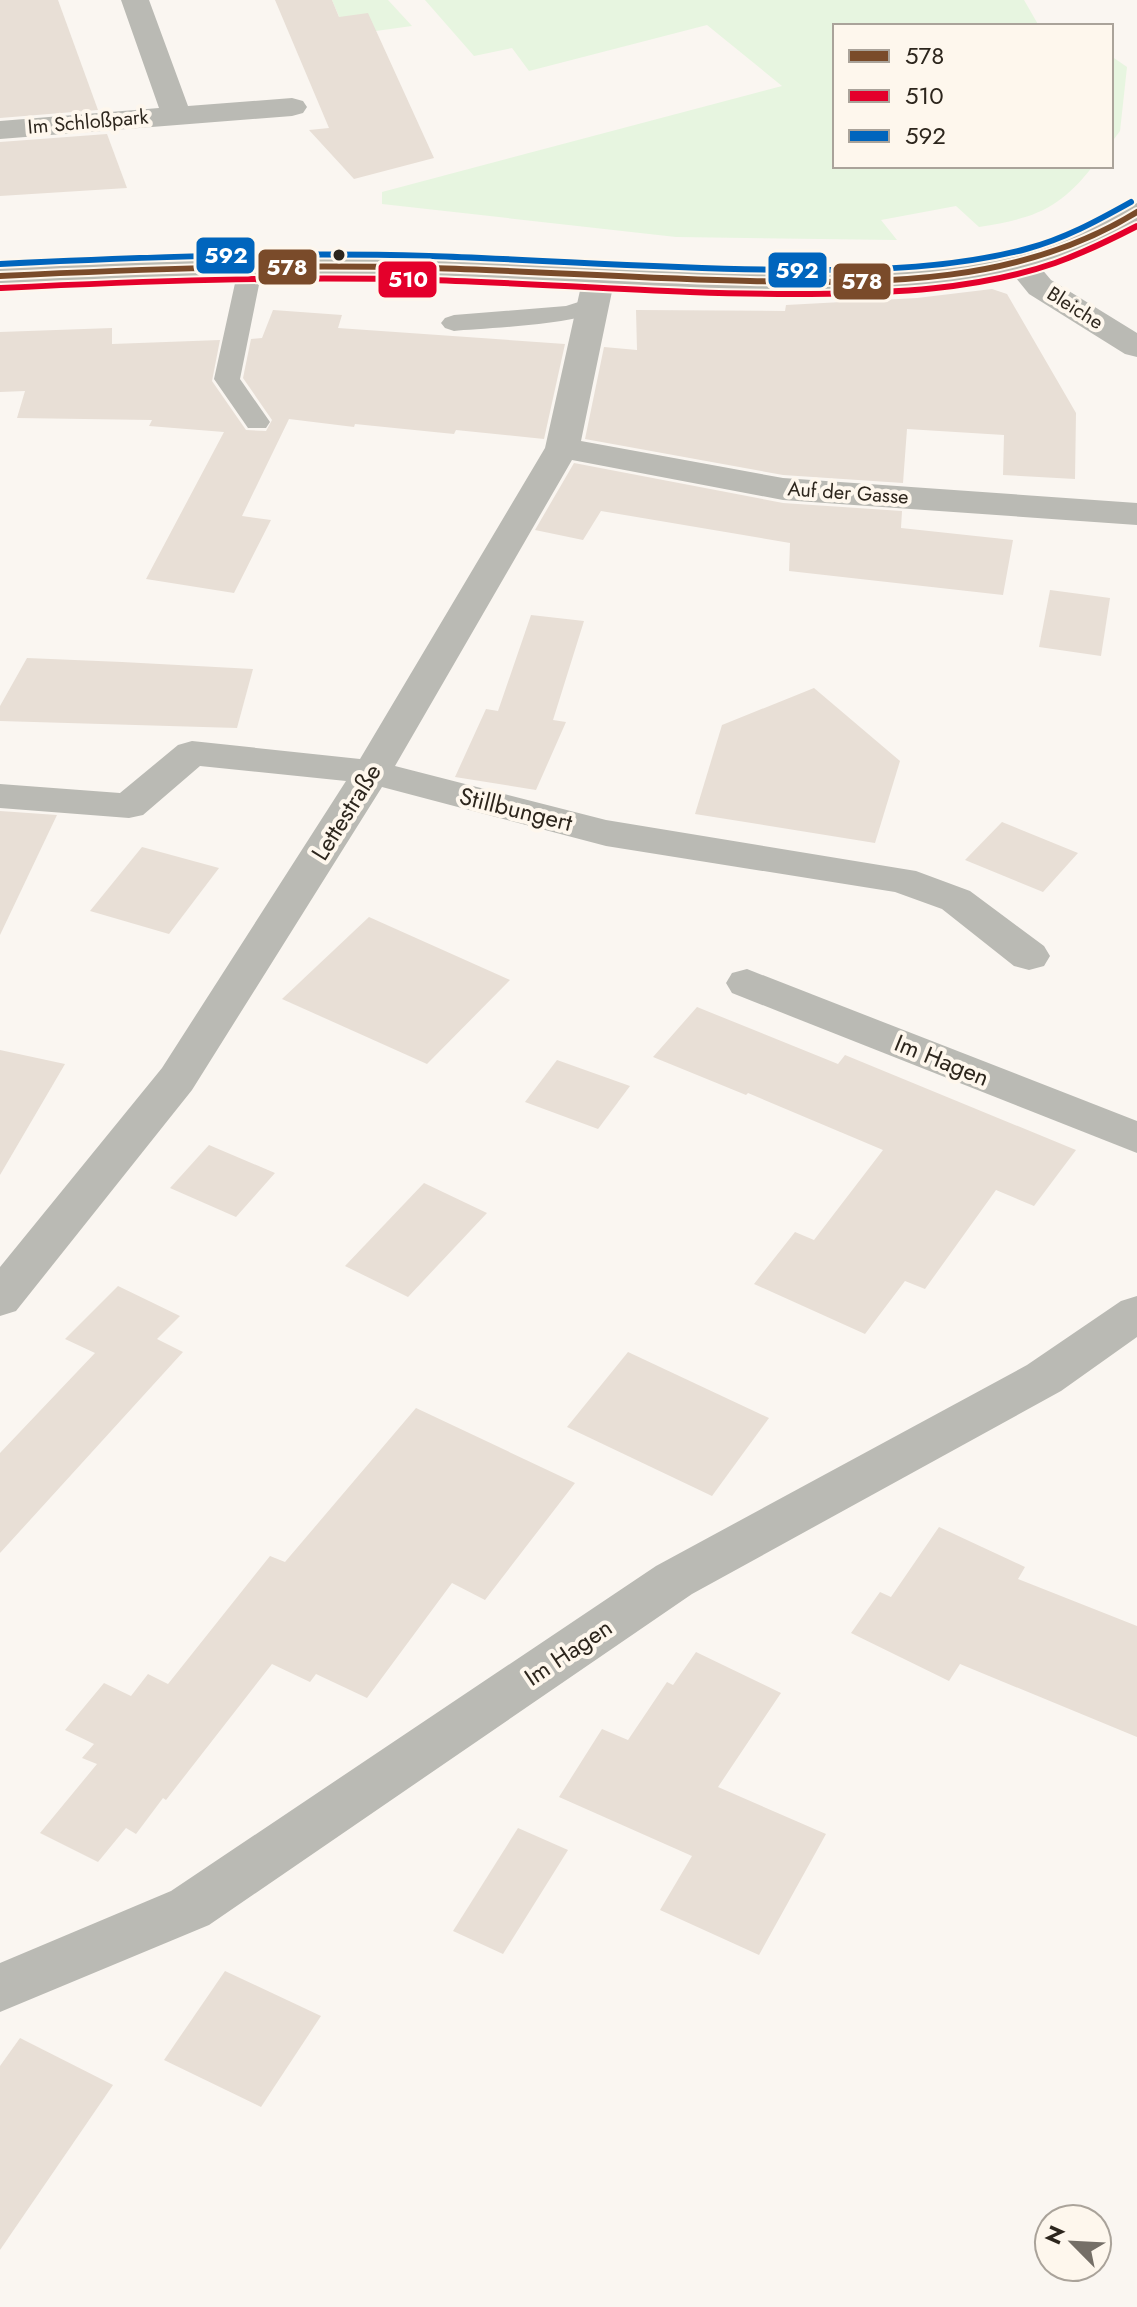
<svg xmlns="http://www.w3.org/2000/svg" width="1137" height="2307" font-family="Jost,sans-serif">
	<rect width="100%" height="100%" fill="#faf6f1"/>
	<g fill="#e7f5e0">
		<polygon points="332,0 388,0 412,26 347,35"/>
		<path d="M425 0H1024L1039 26H835V166H1093C1058 211 1033 218 979 227L956 206 881 220 897 240 676 237 382 204V192L782 86 707 25 529 71 512 48 474 56Z"/>
		<polygon points="1111,56 1127,67 1120,131 1111,143"/>
	</g>
	<g fill="#e8dfd6">
		<polygon points="0,0 58,0 98,110 0,118"/>
		<polygon points="275,0 332,0 339,17 368,13 434,158 354,179 309,130 329,128"/>
		<polygon points="107,134 127,188 0,196 0,142"/>
		<polygon points="992,289 1007,294 1076,413 1075,479 1003,475 1004,435 907,429 903,483 783,475 585,439 604,347 637,350 636,310 785,311 786,305 917,298"/>
		<polygon points="273,310 342,315 338,328 565,344 544,439 456,430 454,434 355,424 354,427 289,419 242,516 271,520 234,593 146,579 224,432 149,426 152,420 17,418 25,391 0,392 0,332 112,328 112,344 220,340 212,381 246,430 266,431 272,420 243,378 251,339 262,338"/>
		<polygon points="574,463 783,503 902,511 901,528 1013,540 1003,595 789,571 790,543 601,511 583,540 535,530"/>
		<polygon points="1050,590 1110,598 1101,656 1039,647"/>
		<polygon points="531,615 584,621 553,720 566,722 536,790 455,777 486,709 498,711"/>
		<polygon points="27,658 122,662 253,669 237,728 0,721 0,706"/>
		<polygon points="814,688 900,761 875,843 695,814 722,725"/>
		<polygon points="0,811 57,815 0,935"/>
		<polygon points="1002,822 1078,853 1043,892 965,860"/>
		<polygon points="142,847 219,868 169,934 90,911"/>
		<polygon points="369,917 510,980 427,1064 282,999"/>
		<polygon points="697,1007 838,1064 845,1055 1076,1150 1034,1206 996,1190 925,1289 905,1281 865,1334 754,1284 795,1232 814,1240 883,1150 748,1093 746,1095 653,1057"/>
		<polygon points="0,1050 65,1064 0,1175"/>
		<polygon points="557,1060 630,1086 598,1129 525,1102"/>
		<polygon points="209,1145 275,1173 236,1217 170,1188"/>
		<polygon points="424,1183 487,1213 408,1297 345,1266"/>
		<polygon points="118,1286 180,1316 157,1339 183,1352 0,1553 0,1453 95,1353 65,1339"/>
		<polygon points="628,1352 769,1418 712,1496 567,1427"/>
		<polygon points="416,1408 575,1483 485,1600 452,1583 367,1698 316,1674 310,1682 272,1664 166,1800 163,1798 136,1834 126,1828 98,1862 40,1833 97,1764 82,1758 94,1744 65,1730 104,1683 131,1696 148,1674 168,1684 270,1556 285,1562"/>
		<polygon points="939,1527 1025,1567 1018,1579 1137,1626 1137,1737 960,1664 949,1681 851,1633 880,1592 891,1597"/>
		<polygon points="696,1652 781,1693 718,1787 826,1834 759,1955 660,1910 692,1856 559,1797 602,1729 628,1740 667,1682 673,1685"/>
		<polygon points="518,1828 568,1850 503,1954 453,1931"/>
		<polygon points="225,1971 321,2016 261,2107 164,2060"/>
		<polygon points="20,2038 113,2085 0,2250 0,2066"/>
	</g>
	<g fill="none" stroke-linecap="round" stroke-linejoin="round">
		<g fill="#babab4" fill-rule="evenodd">
			<polygon points="251,258 260,260 263,265 240,379 270,422 266,428 248,428 214,379 239,265 242,260"/>
			<path d="M591 298 600 301 604 306C591 325 481 328 454 331L445 328 441 323 445 318 454 315 566 306Z"/>
		</g>
		<g fill="#babab4" fill-rule="evenodd">
			<polygon points="121,0 149,0 188,106 292,98 303,101 307,107 303,113 292,116 0,139 0,121 159,108"/>
			<polygon points="1019,252 1030,255 1051,280 1137,333 1137,357 1125,354 1029,294 1003,262 1008,255"/>
			<polygon points="599,267 610,270 615,277 581,441 783,478 1137,503 1137,525 783,500 572,460 395,766 606,820 916,871 970,891 1044,946 1050,956 1044,966 1029,970 1014,966 942,909 895,892 606,846 382,787 192,1090 16,1311 0,1316 0,1267 162,1068 346,781 200,766 143,815 129,818 0,808 0,784 120,793 178,745 192,741 360,759 545,448 583,277 588,270"/>
			<polygon points="747,969 1137,1121 1137,1153 732,993 726,983 732,973"/>
			<polygon points="1137,1296 1137,1337 1061,1391 692,1594 209,1925 0,2012 0,1963 171,1891 656,1566 1027,1365 1121,1301"/>
		</g>
		<path fill="#babab2" fill-rule="evenodd" d="M1137 203V225C1031 288 905 292 785 292 666 291 548 281 429 278 286 273 143 279 0 286V266L322 257 429 258 710 271 890 270 977 262 1014 254 1049 244Z"/>
		<defs>
			<path id="bus-1" d="M0 276C143 269 286 264 430 268 536 271 643 279 750 281 884 284 1020 284 1137 212"/>
			<path id="bus-2" d="M1 288C144 281 287 276 430 280 557 284 683 295 810 294 891 293 977 290 1055 263 1083 253 1110 240 1137 226"/>
			<path id="bus-3" d="M0 264C143 257 286 252 429 256 554 260 679 270 804 270 878 270 954 268 1026 249 1064 239 1097 221 1131 202"/>
		</defs>
		<use href="#bus-1" stroke="#fef7ed" stroke-width="10"/>
		<use href="#bus-2" stroke="#fef7ed" stroke-width="10"/>
		<use href="#bus-3" stroke="#fef7ed" stroke-width="10"/>
		<use href="#bus-1" stroke="#7a4b2a" stroke-width="6"/>
		<use href="#bus-2" stroke="#e4002b" stroke-width="6"/>
		<use href="#bus-3" stroke="#0065bd" stroke-width="6"/>
	</g>
	<circle fill="#2d261d" stroke="#fef7ed" stroke-width="3" cx="339" cy="255" r="7"/>
	<g text-anchor="middle" dominant-baseline="central" stroke-width="8" stroke-linejoin="round" paint-order="stroke">
		<g font-size="20" fill="#2d261d" stroke="#fef7ed">
			<text transform="translate(88 122) rotate(-5)">Im Schloßpark</text>
			<text transform="translate(1075 308) rotate(32)">Bleiche</text>
			<text transform="translate(848 493) rotate(4)">Auf der Gasse</text>
		</g>
		<g font-size="24" fill="#2d261d" stroke="#fef7ed">
			<text transform="translate(516 809) rotate(14)">Stillbungert</text>
			<text transform="translate(346 812) rotate(-58)">Lettestraße</text>
			<text transform="translate(942 1060) rotate(22)">Im Hagen</text>
			<text transform="translate(568 1652) rotate(-34)">Im Hagen</text>
		</g>
	</g>
	<g stroke="#fef7ed" stroke-width="3">
		<rect x="195" y="236" width="61" height="39" rx="8" fill="#0065bd"/>
		<rect x="257" y="248" width="61" height="38" rx="8" fill="#7a4b2a"/>
		<rect x="767" y="251" width="61" height="38" rx="8" fill="#0065bd"/>
		<rect x="377" y="260" width="61" height="39" rx="8" fill="#e4002b"/>
		<rect x="832" y="262" width="60" height="39" rx="8" fill="#7a4b2a"/>
	</g>
	<g font-size="22" text-anchor="middle" font-weight="bold" fill="#fff">
		<text x="226" y="263">592</text>
		<text x="287" y="275">578</text>
		<text x="797" y="278">592</text>
		<text x="408" y="287">510</text>
		<text x="862" y="289">578</text>
	</g>
	<rect x="833" y="24" width="280" height="144" fill="#fef7ed" stroke="#aaa39a" stroke-width="2"/>
	<rect x="849" y="50" width="40" height="12" fill="#7a4b2a" stroke="#aaa39a" stroke-width="2"/>
	<text x="905" y="64" font-size="24" fill="#2d261d">578</text>
	<rect x="849" y="90" width="40" height="12" fill="#e4002b" stroke="#aaa39a" stroke-width="2"/>
	<text x="905" y="104" font-size="24" fill="#2d261d">510</text>
	<rect x="849" y="130" width="40" height="12" fill="#0065bd" stroke="#aaa39a" stroke-width="2"/>
	<text x="905" y="144" font-size="24" fill="#2d261d">592</text>
	<g transform="translate(1073 2243) rotate(294)"><circle r="38" fill="#fef7ed" stroke="#aaa39a" stroke-width="2"/>
	<path d="M0-6L14 30L0 20L-14 30Z" fill="#756f67"/>
	<text y="-12" font-size="22" font-weight="bold" text-anchor="middle" fill="#2d261d">N</text>
	</g>
</svg>
